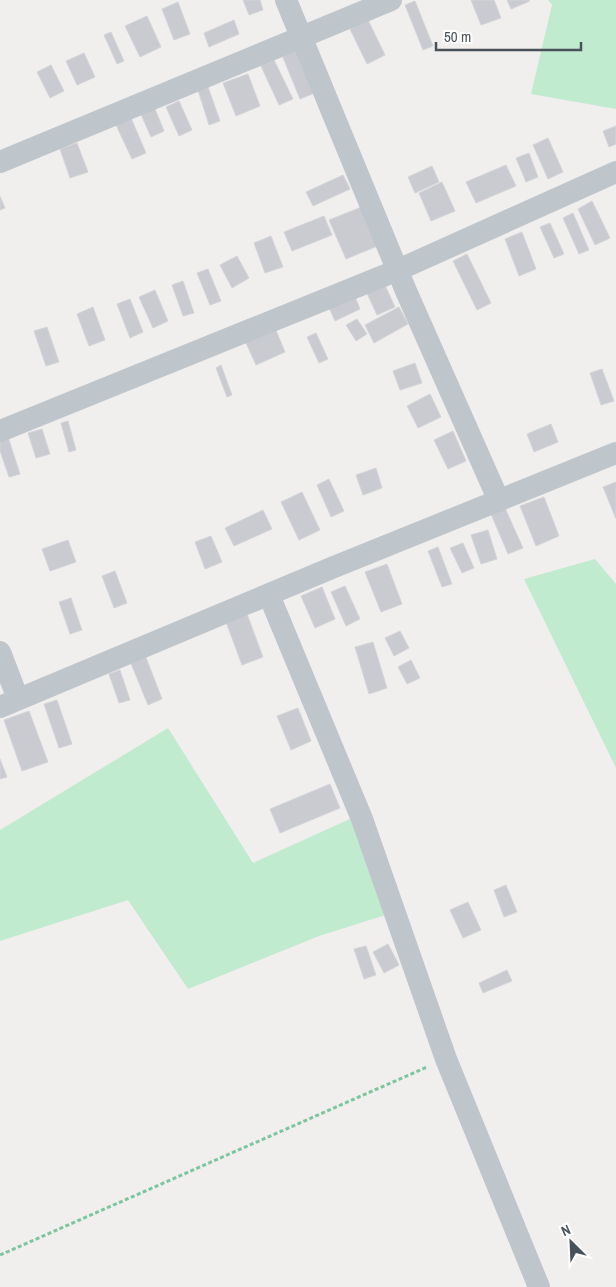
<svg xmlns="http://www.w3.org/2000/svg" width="616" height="1287" font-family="'Archivo Narrow',sans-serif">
	<rect width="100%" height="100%" fill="#f1eeee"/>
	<g fill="#c0ebcf">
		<polygon points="548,0 616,0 616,109 531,94 552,5"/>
		<polygon points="595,559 616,584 616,768 524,579"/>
		<polygon points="168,728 253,863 352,818 395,912 319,936 188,989 128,900 0,941 0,830"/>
	</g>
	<g fill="#c9cbd1" stroke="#d3d5d9">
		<polygon points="243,0 260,0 263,10 249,15"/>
		<polygon points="471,0 494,0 501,18 481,25"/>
		<polygon points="507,0 529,0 530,1 511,9"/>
		<polygon points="415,1 433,46 423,50 405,5"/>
		<polygon points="178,2 190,34 174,40 162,9"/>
		<polygon points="147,16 161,47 140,57 125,26"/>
		<polygon points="234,20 239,34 209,47 204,33"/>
		<polygon points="368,20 385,55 367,64 350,29"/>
		<polygon points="111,32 124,61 117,64 104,35"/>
		<polygon points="299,48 317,92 300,99 282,55"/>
		<polygon points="84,53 95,77 77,85 66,61"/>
		<polygon points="274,60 293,99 279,105 261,66"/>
		<polygon points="51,65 64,91 50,98 37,72"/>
		<polygon points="248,74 260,106 236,116 223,83"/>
		<polygon points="207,84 220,121 209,125 197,87"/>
		<polygon points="179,101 192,130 179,136 166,107"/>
		<polygon points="153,104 164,131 151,137 139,110"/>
		<polygon points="131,118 146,153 132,159 116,125"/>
		<polygon points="616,126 616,144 609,147 603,131"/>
		<polygon points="548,138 563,172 548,179 533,145"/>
		<polygon points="77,143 88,172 70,178 60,149"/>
		<polygon points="529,153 538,177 526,182 516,158"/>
		<polygon points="506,165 516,186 476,203 466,182"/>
		<polygon points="432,166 439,182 415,193 408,177"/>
		<polygon points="343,175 350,189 313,206 306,192"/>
		<polygon points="442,182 455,211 431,221 419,193"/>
		<polygon points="0,196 5,208 0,210"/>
		<polygon points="592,201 610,238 595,245 578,209"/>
		<polygon points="364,206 380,245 346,259 329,220"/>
		<polygon points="573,213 589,250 579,254 563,218"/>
		<polygon points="324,216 332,235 292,251 284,232"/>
		<polygon points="550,223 564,254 554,258 540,227"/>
		<polygon points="522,232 536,269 519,276 505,239"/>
		<polygon points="271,236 283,267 265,273 254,243"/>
		<polygon points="467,254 491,303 477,310 453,261"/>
		<polygon points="237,256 249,278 232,288 220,265"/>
		<polygon points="208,269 221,301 210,305 197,273"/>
		<polygon points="183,281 194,313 183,316 172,285"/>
		<polygon points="384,283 395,307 377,315 366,291"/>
		<polygon points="155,290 168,321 153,328 139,297"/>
		<polygon points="353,292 360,309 335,321 327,303"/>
		<polygon points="130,299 143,332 130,338 117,304"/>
		<polygon points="93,307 105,340 89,346 77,314"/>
		<polygon points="399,307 408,324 374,343 365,325"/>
		<polygon points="357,319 367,334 356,341 346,325"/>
		<polygon points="47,327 59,362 46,366 34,331"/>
		<polygon points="275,328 285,352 256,365 245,341"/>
		<polygon points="316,333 328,359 319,363 307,337"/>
		<polygon points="415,363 422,383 400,390 393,371"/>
		<polygon points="221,365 232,395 227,397 216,368"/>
		<polygon points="602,369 614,401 601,405 590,373"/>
		<polygon points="430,394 441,417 418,428 407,406"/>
		<polygon points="68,421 76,450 69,452 61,423"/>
		<polygon points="551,424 558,442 534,452 527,434"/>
		<polygon points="42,429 50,454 36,458 28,433"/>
		<polygon points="453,431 466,461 448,469 434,440"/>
		<polygon points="8,437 20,474 9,477 0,451 0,440"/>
		<polygon points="376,468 382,488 363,495 356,475"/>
		<polygon points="329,479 344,511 331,517 317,485"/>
		<polygon points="616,482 616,519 603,487"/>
		<polygon points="302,492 320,530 299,540 281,502"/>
		<polygon points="544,497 559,536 536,546 520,506"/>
		<polygon points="505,508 523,548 508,554 491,514"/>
		<polygon points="263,510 272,529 234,546 225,528"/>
		<polygon points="488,530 497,559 481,564 471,535"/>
		<polygon points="211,536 222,562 205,569 195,542"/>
		<polygon points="68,540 76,562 50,571 42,549"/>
		<polygon points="463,543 474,568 462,573 450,548"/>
		<polygon points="438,547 452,584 442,587 428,551"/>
		<polygon points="387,564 402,604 381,612 365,572"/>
		<polygon points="115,571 127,603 114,608 102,576"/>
		<polygon points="345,586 360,619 346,626 331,592"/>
		<polygon points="322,587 335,619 315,628 301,596"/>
		<polygon points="71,598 82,630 70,634 59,602"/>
		<polygon points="247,614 263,657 242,665 226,622"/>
		<polygon points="400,631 409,648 394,656 385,638"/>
		<polygon points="373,642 387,688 369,694 355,647"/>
		<polygon points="145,655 162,699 148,705 130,661"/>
		<polygon points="411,660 420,678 407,684 398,667"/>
		<polygon points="120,670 130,700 119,703 109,674"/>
		<polygon points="57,700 72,744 59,748 44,704"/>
		<polygon points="298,708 311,741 291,750 277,716"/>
		<polygon points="29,711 48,762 22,771 4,720"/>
		<polygon points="0,759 7,777 0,779"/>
		<polygon points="330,784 340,808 280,833 270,809"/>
		<polygon points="506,885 517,912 504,917 494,890"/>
		<polygon points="468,902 481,930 463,938 450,910"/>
		<polygon points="388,944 399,965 384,973 373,952"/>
		<polygon points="366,946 376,975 364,979 354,949"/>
		<polygon points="507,970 512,981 483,993 479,983"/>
	</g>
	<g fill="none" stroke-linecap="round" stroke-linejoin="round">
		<polyline stroke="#7bc69f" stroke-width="3" stroke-dasharray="4 2.5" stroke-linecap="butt" points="0,1255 427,1067"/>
		<g stroke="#bec6cc" stroke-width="22">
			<polyline points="286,0 406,291 499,501"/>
			<polyline points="0,162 391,0"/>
			<polyline points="0,431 398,270 616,172"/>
			<polyline points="269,595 362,819 446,1059 539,1287"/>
			<polyline points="0,652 18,699"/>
			<polyline points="0,707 334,567 616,453"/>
		</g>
	</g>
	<g transform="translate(571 1242) rotate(336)" stroke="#ffffff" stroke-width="4" paint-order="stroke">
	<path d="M0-4L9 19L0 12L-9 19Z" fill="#48525a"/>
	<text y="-8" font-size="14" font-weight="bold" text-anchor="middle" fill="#48525a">N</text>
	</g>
	<path d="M436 42v8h145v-8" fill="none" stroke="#48525a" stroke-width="2.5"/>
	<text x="444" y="42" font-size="15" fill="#48525a" stroke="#ffffff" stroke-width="4" paint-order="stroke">50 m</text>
</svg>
